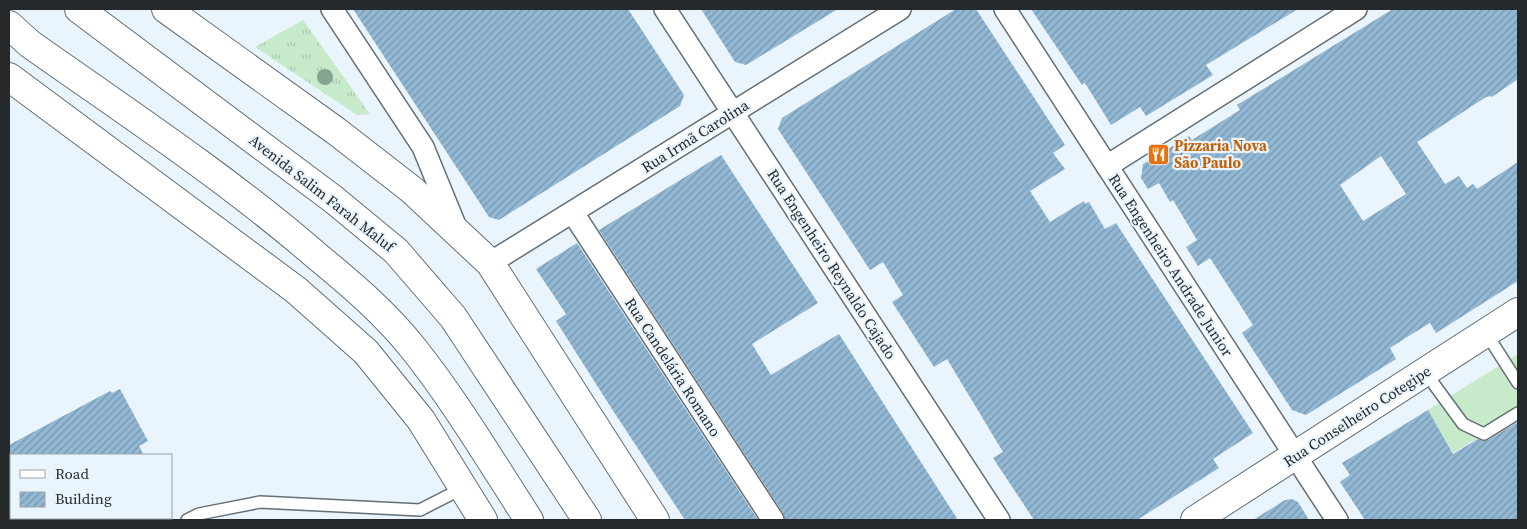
<svg xmlns="http://www.w3.org/2000/svg" width="1527" height="529" font-family="'Source Serif 4',serif">
	<defs>
		<pattern id="grass-tufts" width="24" height="20" patternUnits="userSpaceOnUse" patternTransform="scale(1.25)"><rect width="24" height="20" fill="#c7eaca"/><path d="M3 7l-1-3M5 7V3M7 7l1-3M15 17l-1-3M17 17v-4M19 17l1-3" fill="none" stroke="#abc9ae"/></pattern>
		<pattern id="building-hatch" width="6" height="6" patternUnits="userSpaceOnUse" patternTransform="scale(1.25)"><rect width="6" height="6" fill="#92b8d4"/><path d="M-1 1l2-2M0 6l6-6M5 7l2-2" fill="none" stroke="#7796ac"/></pattern>
	</defs>
	<rect width="100%" height="100%" fill="#e9f4fc"/>
	<polygon fill="url(#grass-tufts)" points="303,20 370,114 357,115 255,47"/>
	<polygon fill="#c7eaca" points="1518,354 1518,414 1453,453 1428,410"/>
	<g fill="url(#building-hatch)" fill-rule="evenodd">
		<polygon points="353,9 628,9 684,95 680,106 499,220 489,217"/>
		<polygon points="701,9 838,9 746,65 735,62"/>
		<polygon points="956,9 976,9 1065,145 1053,153 1065,169 1030,191 1050,222 1084,201 1085,204 1089,202 1105,229 1116,223 1253,433 1213,459 1219,468 1137,520 1034,520 993,458 1003,452 947,359 934,367 892,302 903,295 883,262 870,270 778,129 782,118"/>
		<polygon points="1031,9 1298,9 1206,65 1213,75 1146,116 1140,107 1111,125 1085,83 1082,85"/>
		<path d="M1393 9H1518V79L1492 97 1491 96 1486 97 1417 142 1445 184 1459 176 1467 188 1473 184 1477 189 1518 162V281L1436 333 1430 323 1407 337 1390 348 1396 359 1306 415 1292 410 1242 333 1253 325 1210 258 1198 266 1186 247 1197 240 1173 200 1170 202 1159 183 1148 189 1141 178 1143 164 1189 136 1192 140 1240 110 1237 105ZM1381 156 1406 194 1363 221 1340 185Z"/>
		<polygon points="721,155 818,303 752,344 771,375 839,334 958,520 785,520 783,513 599,230"/>
		<polygon points="577,243 758,520 685,520 610,406 556,321 566,314 536,269"/>
		<polygon points="120,389 148,441 139,446 144,455 9,455 9,445 110,391 112,393"/>
		<polygon points="1428,410 1453,454 1478,439 1484,441 1488,440 1518,422 1518,520 1365,520 1340,482 1350,475 1342,463"/>
		<polygon points="1292,499 1298,502 1309,520 1253,520 1285,500"/>
	</g>
	<g fill="none" stroke-linecap="round" stroke-linejoin="round">
		<defs>
			<g id="service">
				<polyline points="1486,333 1518,383"/>
				<polyline points="1425,372 1463,424 1484,434 1518,413"/>
				<polyline points="187,520 199,514 260,502 420,510 463,488"/>
			</g>
			<g id="minor">
				<polyline points="332,9 423,147 457,230"/>
				<polyline points="665,9 999,520"/>
				<polyline points="1005,9 1337,520"/>
				<polyline points="1107,166 1356,9"/>
				<polyline points="573,213 773,520"/>
				<polyline points="490,263 900,9"/>
			</g>
			<polyline id="tertiary" points="1195,520 1518,312"/>
			<g id="trunk">
				<polyline points="79,9 333,199 396,251 453,317 587,520"/>
				<polyline points="166,9 336,131 412,190 490,263 655,520"/>
				<path d="M9 25 30 44C128 113 228 179 318 257 352 285 386 314 413 348 456 402 492 463 529 520"/>
				<polyline points="9,77 296,290 366,352 421,420 483,520"/>
			</g>
		</defs>
		<use href="#service" stroke="#646e75" stroke-width="14"/>
		<use href="#minor" stroke="#646e75" stroke-width="24"/>
		<use href="#tertiary" stroke="#646e75" stroke-width="30"/>
		<use href="#trunk" stroke="#646e75" stroke-width="30"/>
		<use href="#service" stroke="#fff" stroke-width="11"/>
		<use href="#minor" stroke="#fff" stroke-width="21"/>
		<use href="#tertiary" stroke="#fff" stroke-width="28"/>
		<use href="#trunk" stroke="#fff" stroke-width="28"/>
	</g>
	<circle fill="#83a490" cx="325" cy="77" r="8"/>
	<defs>
		<symbol id="restaurant-square" viewBox="-11 -11 22 22"><rect x="-9" y="-9" width="18" height="18" rx="4" fill="#e8710a" stroke="#e9f4fc"/><path d="M-5-6h1v4h1v-4h1v4h1v-4h1v5L-1.5 .5V6h-2V.5L-5-1ZM5-6V6H3V1.5H1.5Q1.5-4 5-6Z" fill="#fff"/></symbol>
	</defs>
	<g fill-rule="evenodd">
		<use href="#restaurant-square" x="1146" y="142" width="25" height="25"/>
	</g>
	<g text-anchor="middle" dominant-baseline="central" stroke-width="4.5" stroke-linejoin="round" paint-order="stroke">
		<g font-size="15" fill="#25292c" stroke="#e9f4fc">
			<text transform="translate(695 136) rotate(-32)">Rua Irmã Carolina</text>
			<text transform="translate(322 193) rotate(38)">Avenida Salim Farah Maluf</text>
			<text transform="translate(832 264) rotate(57)">Rua Engenheiro Reynaldo Cajado</text>
			<text transform="translate(1171 265) rotate(57)">Rua Engenheiro Andrade Junior</text>
			<text transform="translate(673 367) rotate(57)">Rua Candelária Romano</text>
			<text transform="translate(1357 416) rotate(-33)">Rua Conselheiro Cotegipe</text>
		</g>
		<g font-size="15" font-weight="bold" fill="#c56008" stroke="#e9f4fc" text-anchor="start">
			<text x="1174" y="145">Pizzaria Nova<tspan x="1174" dy="17">São Paulo</tspan></text>
		</g>
	</g>
	<rect width="1527" height="529" fill="none" stroke="#25292c" stroke-width="20"/>
	<rect x="10" y="454" width="162" height="65" fill="#e9f4fc" stroke="#9ba3a9"/>
	<rect x="20" y="470" width="25" height="8" fill="#ffffff" stroke="#9ba3a9"/>
	<text x="55" y="479" font-size="15" fill="#25292c">Road</text>
	<rect x="20" y="492" width="25" height="15" fill="url(#building-hatch)" stroke="#9ba3a9"/>
	<text x="55" y="504" font-size="15" fill="#25292c">Building</text>
</svg>
